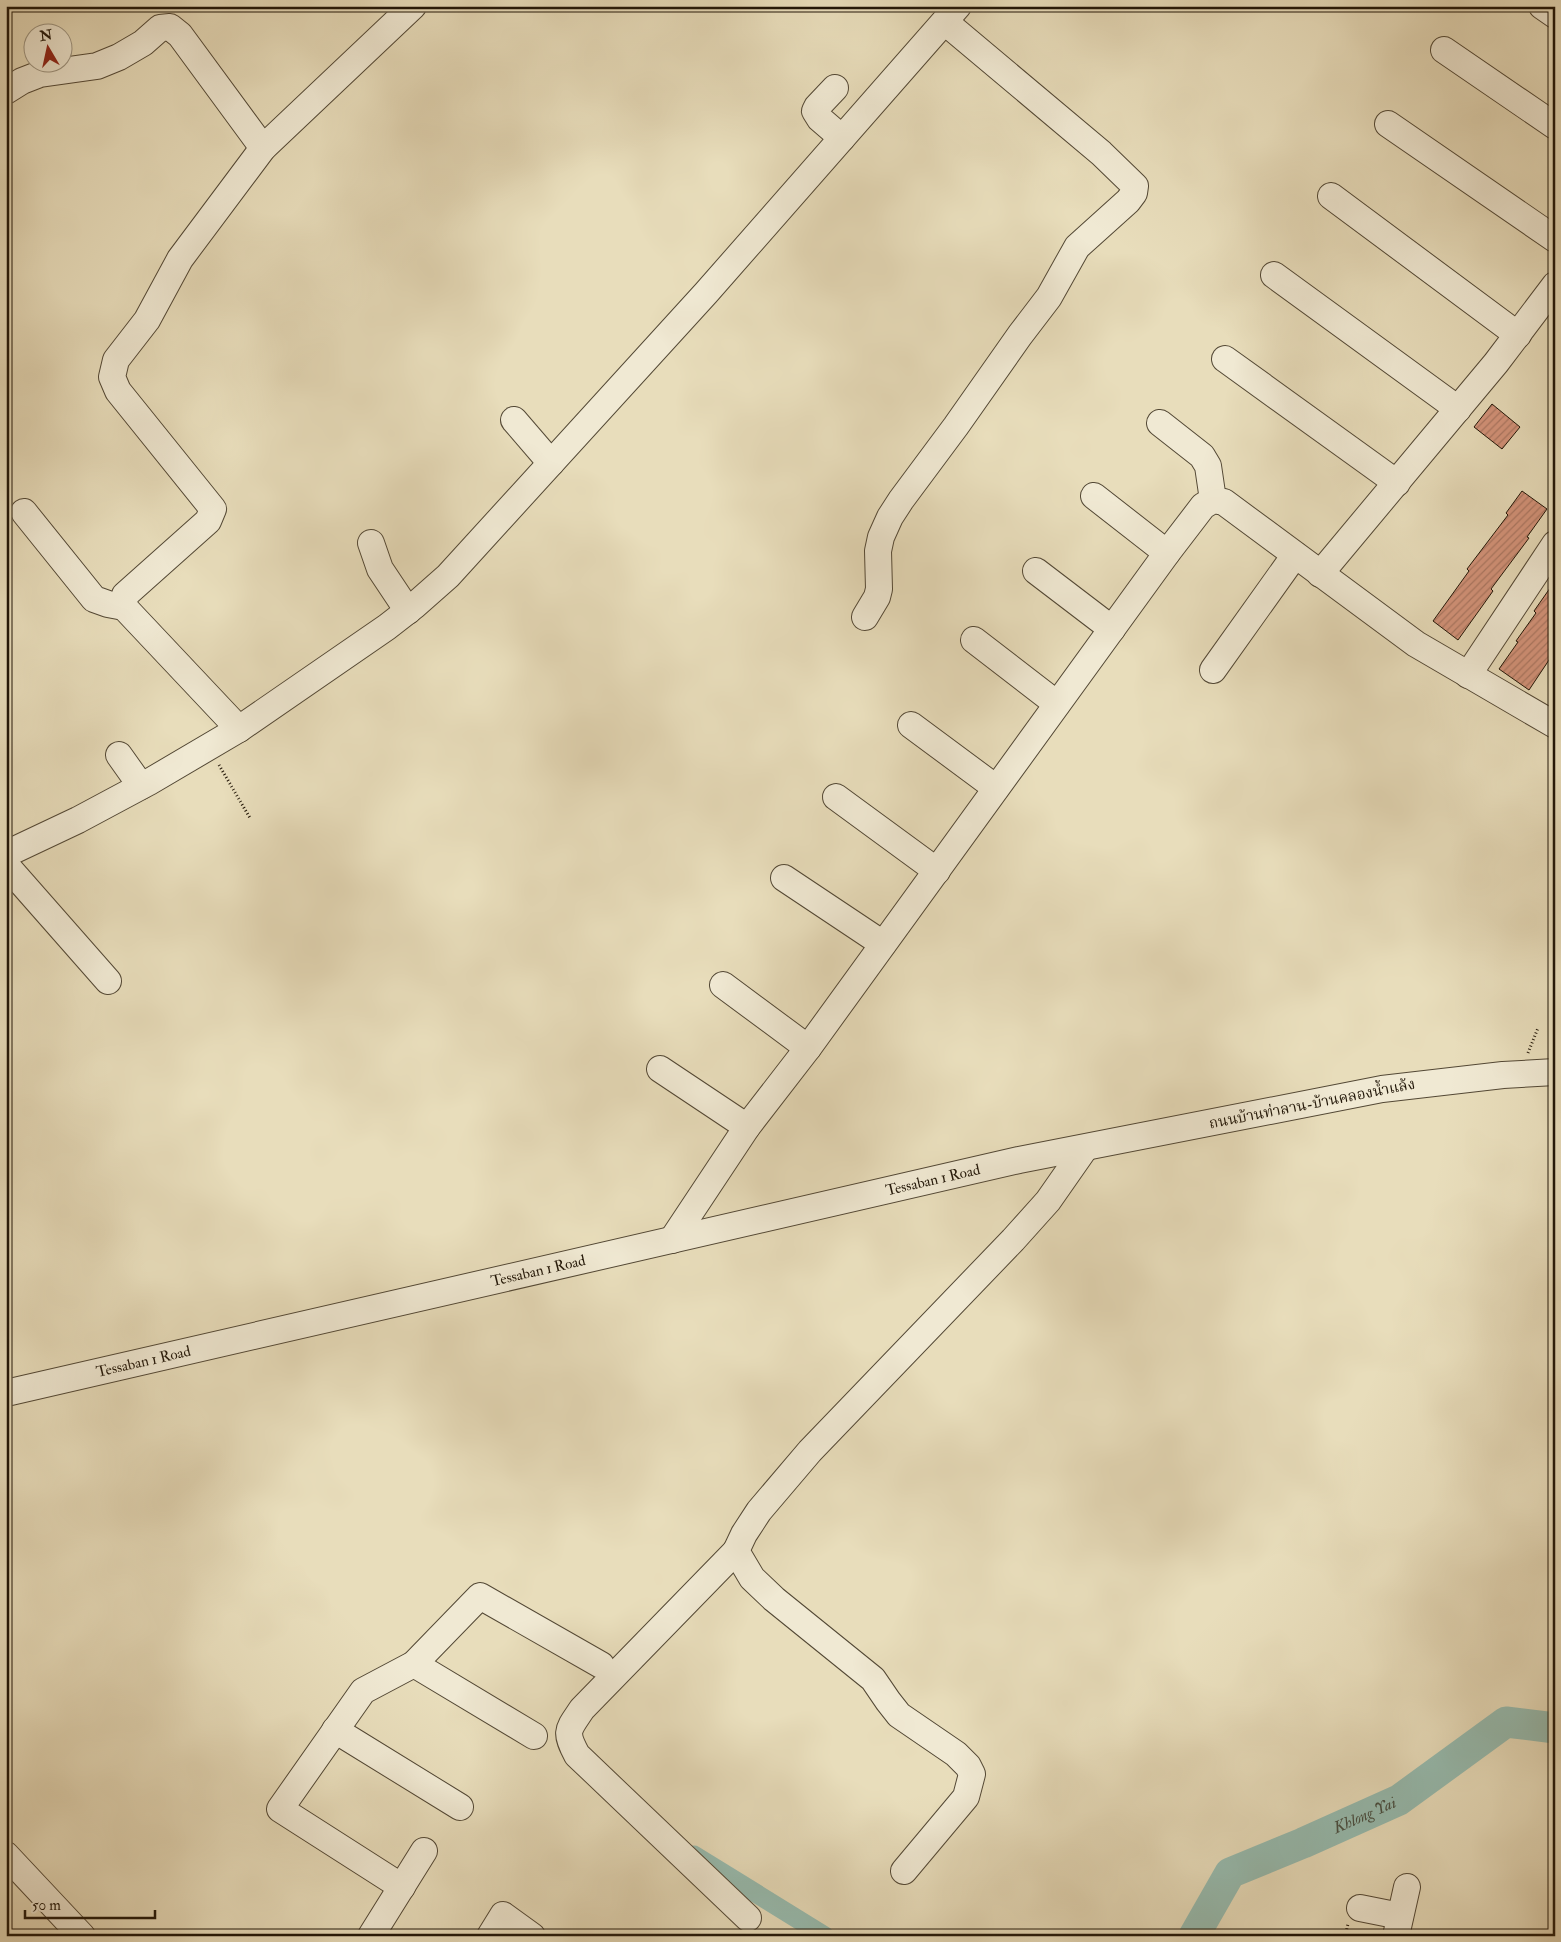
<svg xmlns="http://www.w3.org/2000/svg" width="1561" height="1942" font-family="'IM FELL Double Pica','Noto Serif Thai',serif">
	<defs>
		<pattern id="building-hatch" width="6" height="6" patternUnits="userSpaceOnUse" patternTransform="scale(1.25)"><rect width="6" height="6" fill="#d4947b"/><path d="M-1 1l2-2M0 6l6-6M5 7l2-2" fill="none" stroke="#ac7863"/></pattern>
	</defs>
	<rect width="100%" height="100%" fill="#e8ddbb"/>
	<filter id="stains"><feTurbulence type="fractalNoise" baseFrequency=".004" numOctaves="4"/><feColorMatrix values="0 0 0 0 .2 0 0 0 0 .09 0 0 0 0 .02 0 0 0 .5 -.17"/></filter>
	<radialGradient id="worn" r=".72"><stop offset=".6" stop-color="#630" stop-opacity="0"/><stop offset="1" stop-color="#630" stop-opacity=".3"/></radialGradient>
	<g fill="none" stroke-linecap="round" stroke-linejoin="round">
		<polyline stroke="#97bcb0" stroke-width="19" points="694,1855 825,1936"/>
		<path stroke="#97bcb0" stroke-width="31" id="s1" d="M1194 1936 1230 1873 1303 1843 1399 1800 1506 1722 1555 1728"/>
	</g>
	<g fill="url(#building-hatch)" stroke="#211608">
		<polygon points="1492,404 1520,427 1502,449 1474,427"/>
		<polygon points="1522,491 1547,509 1527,537 1529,538 1491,589 1493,591 1458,640 1433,621 1469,571 1467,569 1508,515 1506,513"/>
		<polygon points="1555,581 1555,651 1529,690 1499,669 1518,642 1516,641 1536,613 1534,611"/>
	</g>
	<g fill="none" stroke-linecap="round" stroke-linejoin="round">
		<defs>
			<g id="minor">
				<polyline points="1542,6 1555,15"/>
				<polyline points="1444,50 1555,126"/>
				<polyline points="835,88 817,107 815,111 820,119 842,138"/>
				<polyline points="6,91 22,81 40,74 97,66 119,57 143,43 160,28 170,27 180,35 263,148"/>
				<polyline points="1388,124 1555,239"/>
				<polyline points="1331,196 1518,335"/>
				<polyline points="1274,275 1458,409"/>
				<polyline points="1225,359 1397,483"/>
				<polyline points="514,420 551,463"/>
				<polyline points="1160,423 1202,456 1208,466 1213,500"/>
				<polyline points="1094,496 1167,553"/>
				<polyline points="24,512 94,599 108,604 124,607"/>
				<polyline points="371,543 380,569 408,611"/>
				<polyline points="1036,571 1112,629"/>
				<polyline points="1320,574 1496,363 1555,285"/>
				<polyline points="865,617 877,597 879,589 878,551 881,537 890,517 901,500 956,426 1020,335 1049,297 1077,247 1128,201 1134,193 1135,186 1101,153 945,22"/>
				<polyline points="974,640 1057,704"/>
				<polyline points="1213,670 1295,555"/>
				<polyline points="1468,675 1555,544"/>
				<polyline points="911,725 996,788"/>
				<polyline points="239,729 124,607 125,595 208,521 213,509 118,391 112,377 116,360 147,320 180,259 263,148 413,6"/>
				<polyline points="119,755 141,786"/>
				<polyline points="836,797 937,871"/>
				<polyline points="6,854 78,820 149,782 239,729 387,627 414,606 448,576 706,293 958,6"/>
				<polyline points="6,865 108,981"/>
				<polyline points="784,878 883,944"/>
				<polyline points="723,985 808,1048"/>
				<polyline points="660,1069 747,1127"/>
				<polyline points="672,1240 747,1127 808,1048 1167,553 1203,506 1213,500 1224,502 1416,644 1555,725"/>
				<path id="s2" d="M6 1393 1019 1160 1382 1089 1503 1075 1555 1072"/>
				<path d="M736 1551 582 1709C568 1730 564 1731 577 1755L748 1918"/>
				<polyline points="414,1664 534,1736"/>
				<polyline points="335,1730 460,1807"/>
				<polyline points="6,1855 82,1936"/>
				<polyline points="904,1871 966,1797 972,1774 968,1766 956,1754 899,1715 888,1701 873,1679 774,1599 752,1578 736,1551 744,1534 759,1511 810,1451 1013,1240 1048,1201 1085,1148"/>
				<polyline points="402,1887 280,1809 363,1691 414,1664 480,1596 601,1665"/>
				<polyline points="1360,1908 1400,1916"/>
				<polyline points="371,1936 424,1851"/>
				<polyline points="490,1936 503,1915 532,1936"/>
				<polyline points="1396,1936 1407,1887"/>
			</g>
		</defs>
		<use href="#minor" stroke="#534835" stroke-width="28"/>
		<g stroke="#211608" stroke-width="3" stroke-dasharray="1 2.5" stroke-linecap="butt">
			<polyline points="219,765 250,818"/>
			<polyline points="1528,1053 1538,1028"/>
			<polyline points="1345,1936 1348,1924"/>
		</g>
		<use href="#minor" stroke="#f0e9d3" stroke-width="26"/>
	</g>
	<g text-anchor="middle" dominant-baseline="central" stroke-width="4.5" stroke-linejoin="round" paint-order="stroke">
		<g font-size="15" fill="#211608" stroke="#f0e9d3">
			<text transform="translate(1312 1104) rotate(-11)">ถนนบ้านท่าลาน-บ้านคลองน้ำแล้ง</text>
			<text stroke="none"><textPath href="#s2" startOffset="951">Tessaban 1 Road</textPath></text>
			<text stroke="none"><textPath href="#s2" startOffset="546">Tessaban 1 Road</textPath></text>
			<text stroke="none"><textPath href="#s2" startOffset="141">Tessaban 1 Road</textPath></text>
		</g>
		<g font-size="16" font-style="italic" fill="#4a5043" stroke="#f0e9d3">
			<text stroke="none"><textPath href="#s1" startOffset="219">Khlong Yai</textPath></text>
		</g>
	</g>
	<rect width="1561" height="1942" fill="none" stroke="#e8ddbb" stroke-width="25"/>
	<rect x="8" y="8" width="1546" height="1927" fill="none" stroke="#211608" stroke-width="2.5"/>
	<rect x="12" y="12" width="1536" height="1917" fill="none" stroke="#211608"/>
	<g transform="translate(48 48) rotate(351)"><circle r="24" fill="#f0e9d3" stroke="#9d9582"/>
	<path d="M0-4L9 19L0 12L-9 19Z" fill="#8f2418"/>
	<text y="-8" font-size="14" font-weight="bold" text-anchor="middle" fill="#211608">N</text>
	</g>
	<path d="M25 1910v8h130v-8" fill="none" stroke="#211608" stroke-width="2.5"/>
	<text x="32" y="1910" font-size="15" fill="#211608" stroke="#f0e9d3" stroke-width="4" paint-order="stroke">50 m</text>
	<rect width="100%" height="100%" filter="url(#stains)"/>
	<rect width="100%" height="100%" fill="url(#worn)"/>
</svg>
